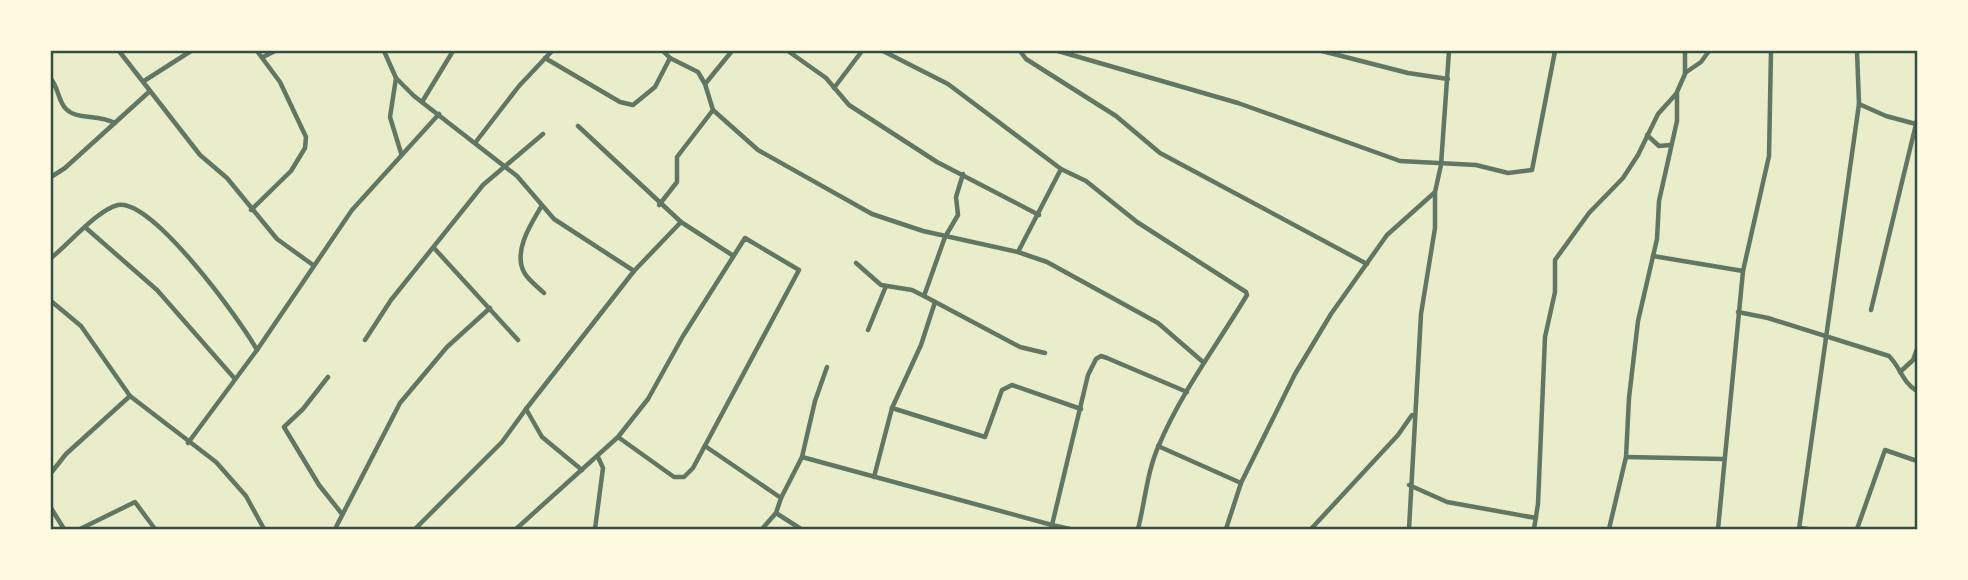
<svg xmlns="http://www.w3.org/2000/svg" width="1968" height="580" font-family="Ubuntu,sans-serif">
	<rect width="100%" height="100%" fill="#e9edc9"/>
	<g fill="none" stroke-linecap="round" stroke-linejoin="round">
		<g stroke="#617663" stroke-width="4.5">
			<polyline points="119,51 200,155 227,178 277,239 313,265"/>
			<polyline points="384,51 396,78 414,96 517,176 554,219 634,271"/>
			<polyline points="663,51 670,58 698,72 705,84 713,110 758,150 872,214 923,231 1018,252 1047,262 1158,323 1203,362"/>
			<polyline points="788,51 826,78 849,105 937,162 1039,215"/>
			<path d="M883 51 948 84 1061 169 1086 181 1137 222 1246 292 1247 295C1217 345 1182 391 1159 445 1147 471 1145 502 1138 529"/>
			<polyline points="1020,51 1026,59 1116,116 1160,153 1367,264"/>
			<polyline points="1058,51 1238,103 1400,161 1476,165 1508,173 1532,170 1555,51"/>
			<polyline points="1322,51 1408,73 1448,79"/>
			<polyline points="263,57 275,51"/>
			<polyline points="545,58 620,102 633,105 655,87 670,58"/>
			<polyline points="1685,73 1701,62 1709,51"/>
			<polyline points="396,78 390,117 401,153"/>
			<path d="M51 79C59 89 58 101 66 109 77 120 97 114 115 123"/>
			<polyline points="144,81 191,51"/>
			<polyline points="705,84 732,51"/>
			<polyline points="834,88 862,51"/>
			<polyline points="422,102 453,51"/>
			<polyline points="1859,104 1886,116 1916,124"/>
			<polyline points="578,126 681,222 634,271 526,409 542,437 582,470"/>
			<polyline points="1647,135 1659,146 1670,145"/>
			<polyline points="475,143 519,86 552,51"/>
			<polyline points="963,174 956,197 958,215 945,237 924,296 1020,347 1045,353"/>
			<polyline points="51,177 65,168 150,91"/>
			<polyline points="659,205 677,182 677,157 713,110"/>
			<path d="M541 207C531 224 513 251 524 272 527 279 538 287 544 293"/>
			<polyline points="251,210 291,171 305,148 306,137 280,82 257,51"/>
			<polyline points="681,222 732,255"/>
			<polyline points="86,228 157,290 235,379"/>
			<polyline points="434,248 518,340"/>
			<polyline points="1018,252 1061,169"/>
			<polyline points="1653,256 1743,271"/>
			<path d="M51 258C69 244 97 210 118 205 152 198 241 321 257 350"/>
			<polyline points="856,263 881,285 912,290 924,296"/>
			<polyline points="51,301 81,326 130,396 216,462 246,496 264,529"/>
			<polyline points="1871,310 1917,120"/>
			<path d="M1738 312 1768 318 1889 356C1901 368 1902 382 1917 391"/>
			<polyline points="868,330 886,286"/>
			<polyline points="365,340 391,300 483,185 543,134"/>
			<polyline points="1900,372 1913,360 1917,349"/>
			<polyline points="328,377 303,409 284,427 319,485 342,514"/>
			<polyline points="892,408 985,437 1002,390 1012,385 1081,409"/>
			<polyline points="188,443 257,350 352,210 439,114"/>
			<polyline points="705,446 781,498 776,513 801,529"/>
			<polyline points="1158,446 1241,483"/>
			<polyline points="802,457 1052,525 1088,375 1096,359 1101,356 1107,358 1187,392"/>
			<polyline points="1626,457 1723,459"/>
			<polyline points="51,473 66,454 130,396"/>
			<polyline points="874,477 892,408 921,345 935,302"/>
			<polyline points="1409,485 1447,502 1536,518"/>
			<polyline points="781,498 802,457 815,401 827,367"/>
			<polyline points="51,508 64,529"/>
			<polyline points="1052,525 1070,529"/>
			<polyline points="1800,528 1808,529"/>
			<polyline points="80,529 135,502 155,529"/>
			<polyline points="335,529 400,403 447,347 490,308"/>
			<polyline points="415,529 502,442 526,409"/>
			<polyline points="516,529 618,437 648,399 683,336 745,238 799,270 693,468 684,477 674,477 618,437"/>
			<polyline points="595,529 603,468 598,457"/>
			<polyline points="762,529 776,513"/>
			<polyline points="1226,529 1241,483 1295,374 1331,314 1387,235 1434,193"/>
			<polyline points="1311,529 1398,435 1412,415"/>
			<polyline points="1409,529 1421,314 1435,228 1435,192 1441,165 1449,51"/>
			<polyline points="1534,529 1538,504 1545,337 1555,292 1555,260 1589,213 1623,178 1638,155 1658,114 1676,94"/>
			<polyline points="1609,529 1626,457 1629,398 1638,321 1657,239 1659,201 1677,121 1677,92 1685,74 1685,51"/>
			<polyline points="1718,529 1743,271 1769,156 1771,51"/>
			<polyline points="1799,529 1859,104 1857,51"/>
			<polyline points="1857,529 1885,450 1917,461"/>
		</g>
	</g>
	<rect width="1968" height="580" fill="none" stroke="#fefae0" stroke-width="105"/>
	<rect x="52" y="52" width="1864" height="476" fill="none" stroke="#344e41" stroke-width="2.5"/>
</svg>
